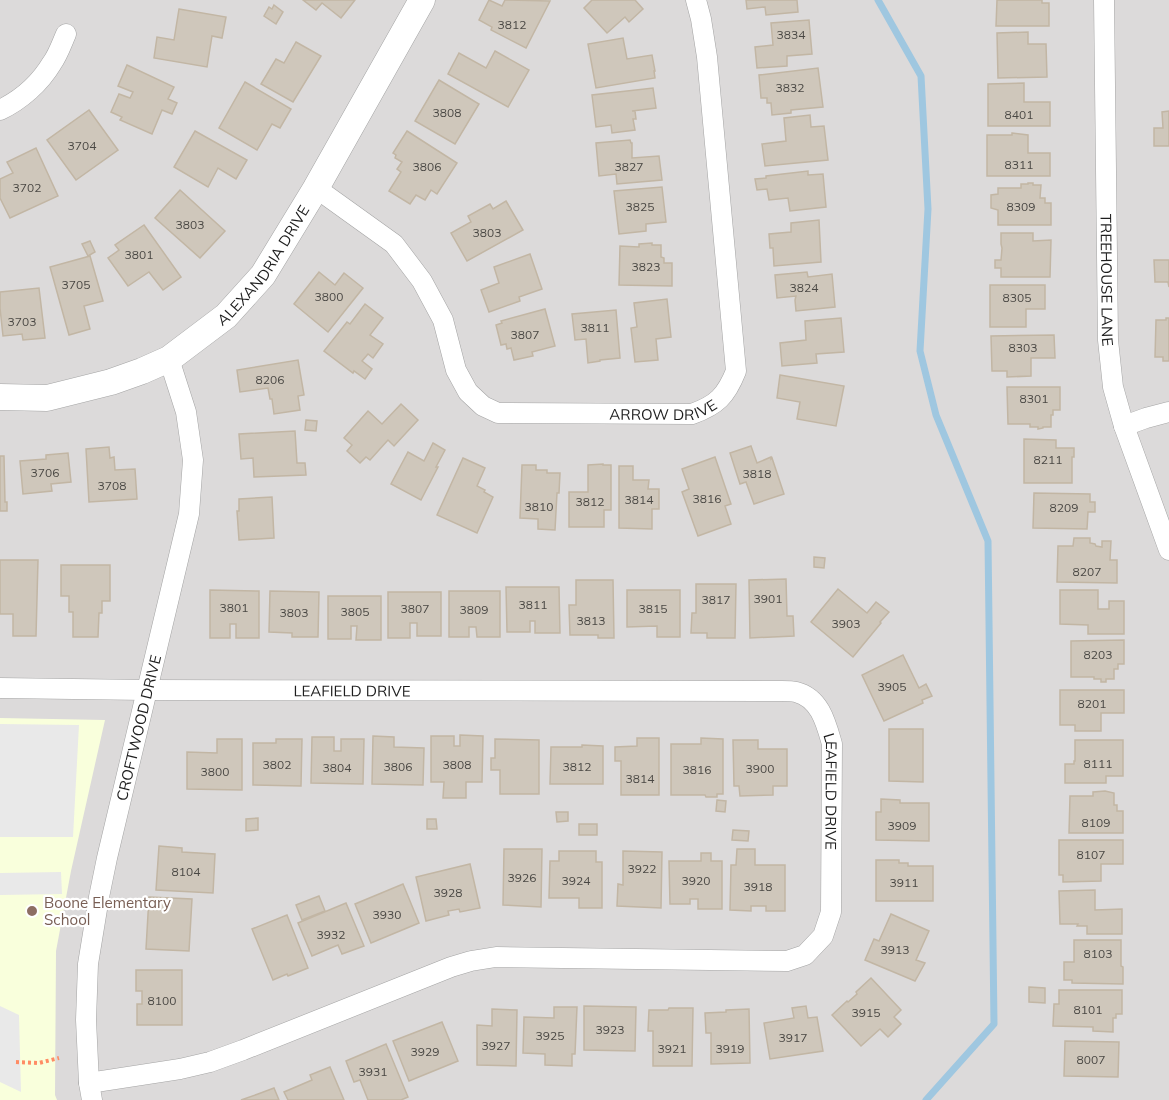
<svg xmlns="http://www.w3.org/2000/svg" width="1169" height="1100" font-family="Mulish,sans-serif">
	<rect width="100%" height="100%" fill="#efede2"/>
	<rect fill="#dcdada" x="0" y="0" width="1169" height="1100"/>
	<polygon fill="#f9ffdc" points="0,718 105,720 71,871 56,951 55,1095 57,1100 0,1100"/>
	<g fill="#e9e9e9">
		<polygon points="0,724 79,725 73,837 0,837"/>
		<polygon points="61,872 62,894 0,895 0,873"/>
		<polygon points="0,1006 19,1015 21,1092 0,1082"/>
	</g>
	<g fill="none" stroke-linecap="round" stroke-linejoin="round">
		<polyline stroke="#9fc7e0" stroke-width="7" points="878,0 921,76 928,209 920,351 936,415 988,541 994,1024 926,1100"/>
	</g>
	<g fill="#cfc7bb" stroke="#c2b6a4" stroke-width="1.5">
		<polygon points="303,0 355,0 341,18 322,3 316,10"/>
		<polygon points="489,0 502,6 505,0 550,1 526,48 491,30 492,27 479,20"/>
		<polygon points="592,0 635,0 643,9 629,22 625,17 607,33 584,8"/>
		<polygon points="746,0 797,0 798,12 766,15 765,7 747,9"/>
		<polygon points="997,0 1042,0 1042,3 1049,3 1049,26 996,26"/>
		<polygon points="274,5 283,12 276,24 264,16 269,7 272,9"/>
		<polygon points="179,9 226,17 222,38 212,36 207,67 154,58 157,37 174,40"/>
		<polygon points="809,20 812,54 787,56 787,66 757,68 755,47 773,45 771,23"/>
		<polygon points="1028,32 1028,44 1046,44 1047,77 998,78 997,33"/>
		<polygon points="623,38 627,59 652,55 655,71 654,71 655,78 596,88 588,44"/>
		<polygon points="296,42 321,56 293,102 261,84 276,59 284,63"/>
		<polygon points="495,51 529,70 508,107 448,74 459,53 486,68"/>
		<polygon points="127,65 174,87 168,99 177,103 172,114 162,110 152,134 120,120 122,117 111,112 119,94 130,98 133,92 118,86"/>
		<polygon points="818,68 823,107 791,110 791,113 772,115 771,103 767,103 767,98 761,98 759,75"/>
		<polygon points="439,80 479,104 455,144 415,121"/>
		<polygon points="245,82 291,109 280,128 272,124 257,150 219,128"/>
		<polygon points="1024,83 1024,102 1050,102 1050,126 988,126 988,84"/>
		<polygon points="653,88 656,108 632,111 635,111 636,119 633,119 635,130 612,133 611,125 596,127 592,95"/>
		<polygon points="89,110 118,150 76,180 47,140"/>
		<polygon points="1169,111 1169,146 1154,146 1154,128 1163,128 1162,112"/>
		<polygon points="810,115 811,127 824,126 828,160 765,166 762,144 786,141 784,118"/>
		<polygon points="195,131 247,160 236,179 218,168 208,187 174,167"/>
		<polygon points="407,131 457,163 437,194 431,190 425,200 416,195 410,204 389,191 401,172 397,169 402,162 395,158 396,155 393,153"/>
		<polygon points="1012,133 1028,135 1028,153 1050,153 1050,176 987,176 987,135 1012,135"/>
		<polygon points="630,140 631,143 632,143 632,158 659,156 662,180 617,184 616,174 599,176 596,143"/>
		<polygon points="36,148 58,196 10,218 0,198 0,179 13,173 7,162"/>
		<polygon points="808,171 808,175 823,174 826,207 790,211 788,198 769,200 767,189 757,190 755,179 766,178 766,176"/>
		<polygon points="1028,183 1033,183 1033,185 1041,185 1040,198 1045,198 1045,203 1051,203 1051,225 998,225 998,210 991,208 991,195 998,194 998,188 1021,188 1021,184 1028,184"/>
		<polygon points="662,187 666,222 646,224 646,231 619,234 614,191"/>
		<polygon points="180,190 225,231 200,258 155,218"/>
		<polygon points="506,201 523,230 467,261 451,233 471,222 468,216 490,204 493,209"/>
		<polygon points="819,220 821,262 774,266 773,248 770,248 769,234 791,232 791,223"/>
		<polygon points="144,225 181,277 163,290 149,272 128,286 108,258 119,250 115,245"/>
		<polygon points="1001,233 1033,233 1033,241 1051,240 1050,277 1001,277 1001,268 995,268 995,260 1001,260 1002,248 1001,244"/>
		<polygon points="90,241 95,252 88,256 82,244"/>
		<polygon points="652,243 652,245 661,245 661,257 664,258 664,263 672,263 672,286 619,285 620,246 639,247 639,244"/>
		<polygon points="530,254 542,289 519,297 520,301 489,312 481,290 499,283 494,267"/>
		<polygon points="90,256 103,301 84,306 90,329 69,335 50,267"/>
		<polygon points="1154,260 1169,260 1169,287 1168,282 1155,282"/>
		<polygon points="319,272 335,285 344,273 363,288 328,332 294,304"/>
		<polygon points="807,272 808,277 832,274 835,307 796,311 795,300 796,296 777,298 775,275"/>
		<polygon points="990,285 1045,285 1045,309 1026,309 1026,327 990,327"/>
		<polygon points="39,288 45,338 23,340 22,334 3,336 0,308 0,292"/>
		<polygon points="667,299 671,337 656,339 658,360 635,362 631,328 637,327 634,303"/>
		<polygon points="365,304 383,318 370,335 383,344 373,358 368,354 362,361 372,369 365,379 354,371 353,373 324,351 347,322 350,324"/>
		<polygon points="545,309 555,346 532,352 533,356 514,360 511,348 507,349 506,344 501,345 496,325 502,323 501,321"/>
		<polygon points="616,310 620,358 600,360 600,361 588,363 586,339 575,340 572,314"/>
		<polygon points="841,318 844,352 816,354 817,363 782,366 780,343 806,340 805,321"/>
		<polygon points="1166,318 1169,318 1169,361 1163,361 1163,357 1155,357 1156,320 1166,320"/>
		<polygon points="1054,335 1055,358 1031,358 1031,376 1007,377 1007,371 992,371 991,336"/>
		<polygon points="298,360 304,395 298,396 300,410 274,414 272,399 270,399 268,388 240,392 237,370"/>
		<polygon points="780,375 844,386 836,426 797,419 800,402 777,398"/>
		<polygon points="1007,387 1060,387 1060,410 1053,410 1053,415 1051,415 1051,427 1043,427 1043,428 1038,429 1038,427 1030,427 1030,424 1008,424"/>
		<polygon points="401,404 418,420 394,446 388,440 370,460 366,457 360,463 347,451 352,445 344,438 368,411 382,424"/>
		<polygon points="306,420 317,421 316,431 305,430"/>
		<polygon points="295,431 297,463 305,463 306,475 254,477 253,458 241,459 239,434"/>
		<polygon points="1024,439 1056,440 1056,448 1074,448 1074,457 1072,457 1072,483 1024,483"/>
		<polygon points="433,443 445,450 436,467 438,467 421,500 391,484 408,452 424,461"/>
		<polygon points="751,446 757,463 771,457 771,459 772,458 784,494 754,504 746,482 740,484 730,453"/>
		<polygon points="109,447 110,458 114,457 115,470 135,469 137,499 89,502 86,449"/>
		<polygon points="68,453 71,482 51,484 52,491 23,494 20,461 46,459 46,455"/>
		<polygon points="0,456 4,456 5,502 7,502 7,511 0,511"/>
		<polygon points="715,457 731,504 725,506 731,524 698,536 682,492 689,489 682,469"/>
		<polygon points="463,458 485,468 477,486 485,490 484,492 493,497 477,533 437,515"/>
		<polygon points="603,464 603,465 611,465 611,510 604,510 604,527 569,527 569,492 588,492 588,465"/>
		<polygon points="522,465 536,465 536,470 547,470 547,473 560,473 559,493 557,493 555,530 538,529 538,519 520,518"/>
		<polygon points="619,466 633,466 633,480 649,480 648,489 659,489 659,509 652,509 652,529 619,528"/>
		<polygon points="1034,493 1090,494 1090,502 1095,502 1095,512 1088,512 1087,529 1033,528"/>
		<polygon points="272,497 274,538 239,540 237,511 239,511 239,499"/>
		<polygon points="1074,538 1090,538 1090,543 1095,544 1096,546 1102,547 1102,541 1111,541 1110,560 1117,560 1117,583 1057,582 1058,546 1073,546"/>
		<polygon points="814,557 825,558 824,568 814,567"/>
		<polygon points="0,560 38,560 36,636 13,636 13,614 0,614"/>
		<polygon points="61,565 110,565 110,601 102,601 102,613 99,613 98,637 73,637 73,612 69,612 69,596 61,596"/>
		<polygon points="786,579 787,616 793,616 794,636 750,638 749,580"/>
		<polygon points="576,580 613,580 614,638 598,638 598,635 570,635 569,605 576,605"/>
		<polygon points="696,584 736,584 735,638 707,638 707,633 691,633 692,613 696,613"/>
		<polygon points="506,587 559,587 560,633 535,633 535,621 530,621 530,632 507,632"/>
		<polygon points="838,589 867,613 876,602 889,612 880,622 881,623 853,657 811,622"/>
		<polygon points="210,590 259,591 259,638 236,638 236,624 230,624 230,638 210,638"/>
		<polygon points="627,590 680,590 680,637 657,637 657,626 627,627"/>
		<polygon points="1060,590 1098,590 1098,609 1109,609 1109,601 1124,601 1124,634 1088,634 1088,625 1060,624"/>
		<polygon points="270,591 319,592 318,637 292,637 292,633 269,632"/>
		<polygon points="449,591 500,591 500,637 477,637 476,627 469,627 469,637 449,637"/>
		<polygon points="388,592 441,592 441,636 417,636 417,623 410,623 410,638 388,638"/>
		<polygon points="328,596 381,596 381,640 356,640 357,626 351,626 351,639 328,639"/>
		<polygon points="1124,640 1124,664 1118,664 1118,669 1114,669 1114,679 1106,679 1106,682 1101,682 1101,679 1094,679 1094,677 1071,677 1071,641"/>
		<polygon points="903,655 919,688 926,684 932,696 922,700 923,703 884,721 862,675"/>
		<polygon points="1060,690 1124,690 1124,713 1101,713 1101,731 1075,731 1075,725 1060,725"/>
		<polygon points="889,729 923,729 923,782 889,781"/>
		<polygon points="460,735 483,736 482,782 466,782 466,798 443,798 444,782 431,782 431,736 454,736 454,746 460,746"/>
		<polygon points="373,736 394,737 394,747 424,748 423,785 372,784"/>
		<polygon points="312,737 334,737 334,751 341,751 341,739 364,739 363,784 311,783"/>
		<polygon points="637,738 659,738 659,795 621,795 621,761 615,761 615,747 637,746"/>
		<polygon points="701,738 723,739 723,794 717,794 717,797 706,797 705,795 671,795 671,744 701,744"/>
		<polygon points="217,739 242,739 242,790 187,789 187,752 217,753"/>
		<polygon points="276,739 302,739 301,786 253,785 253,743 276,743"/>
		<polygon points="495,739 539,740 539,794 500,794 500,770 491,770 491,758 495,758"/>
		<polygon points="733,740 758,740 758,749 787,749 787,786 773,786 773,795 740,796 739,786 734,786"/>
		<polygon points="1075,740 1123,740 1123,776 1106,776 1106,783 1065,783 1065,764 1074,764 1074,761 1075,761"/>
		<polygon points="582,745 603,746 603,784 550,784 551,747 582,747"/>
		<polygon points="1105,791 1114,793 1114,805 1117,805 1117,811 1123,811 1123,833 1069,833 1070,796 1093,796 1093,792"/>
		<polygon points="881,799 900,800 900,803 929,803 929,841 876,840 876,812 881,812"/>
		<polygon points="717,800 726,801 725,812 716,811"/>
		<polygon points="556,812 568,812 568,821 557,822"/>
		<polygon points="258,818 258,830 246,831 246,819"/>
		<polygon points="427,819 436,819 437,829 427,829"/>
		<rect x="579" y="824" width="18" height="11"/>
		<polygon points="733,830 749,831 748,841 732,840"/>
		<polygon points="1059,840 1123,840 1123,864 1101,864 1101,881 1063,882 1063,875 1059,875"/>
		<polygon points="159,846 182,848 182,852 215,854 213,893 156,890"/>
		<polygon points="504,849 542,849 541,907 503,905"/>
		<polygon points="737,849 755,849 755,865 785,865 785,911 766,911 766,906 751,906 751,911 730,910 731,865 736,865"/>
		<polygon points="559,851 596,851 596,862 602,862 602,908 579,908 579,898 549,898 550,861 559,861"/>
		<polygon points="623,851 662,852 661,908 617,906 618,884 623,885"/>
		<polygon points="701,853 711,853 711,861 722,861 722,909 698,909 698,899 690,899 690,904 670,904 669,861 701,861"/>
		<polygon points="876,860 899,860 899,863 908,863 908,866 933,866 933,901 876,901"/>
		<polygon points="470,864 480,908 460,912 459,909 448,911 449,915 426,921 416,877"/>
		<polygon points="403,884 419,923 371,943 355,904"/>
		<polygon points="1095,890 1095,910 1122,909 1122,934 1087,934 1087,926 1077,926 1078,924 1060,924 1059,891"/>
		<polygon points="319,896 325,911 302,920 296,905"/>
		<polygon points="149,897 192,899 189,951 146,949"/>
		<polygon points="346,903 364,946 342,954 338,945 312,956 298,923"/>
		<polygon points="891,914 929,931 916,960 925,963 915,981 865,960 874,939 879,941"/>
		<polygon points="287,915 308,968 288,976 287,974 273,980 252,929"/>
		<polygon points="1074,940 1121,940 1121,966 1123,967 1123,984 1072,983 1072,980 1064,980 1064,962 1074,962"/>
		<polygon points="136,970 182,970 182,1025 137,1025 137,1004 142,1004 142,991 136,991"/>
		<polygon points="871,978 901,1010 894,1017 901,1024 888,1037 880,1029 861,1046 832,1015 847,1001 848,1002 857,994 856,992"/>
		<polygon points="1029,987 1045,988 1045,1003 1029,1002"/>
		<polygon points="1059,990 1122,990 1122,1014 1116,1014 1116,1018 1113,1018 1113,1032 1093,1031 1093,1027 1053,1026 1054,1004 1059,1004"/>
		<polygon points="584,1006 636,1007 635,1051 584,1050"/>
		<polygon points="806,1006 808,1018 817,1017 823,1051 770,1059 764,1023 794,1018 792,1008"/>
		<polygon points="554,1007 577,1007 575,1054 572,1054 572,1066 545,1065 545,1054 523,1053 524,1017 554,1018"/>
		<polygon points="669,1008 693,1008 692,1066 653,1066 653,1031 648,1031 649,1010 668,1010"/>
		<polygon points="492,1009 517,1010 516,1066 477,1065 477,1025 492,1026"/>
		<polygon points="749,1009 750,1063 711,1064 711,1033 706,1033 705,1013 726,1012 726,1010"/>
		<polygon points="442,1022 458,1061 409,1081 393,1041"/>
		<polygon points="1065,1041 1119,1042 1118,1077 1064,1076"/>
		<polygon points="386,1044 408,1097 401,1100 368,1100 360,1080 354,1082 346,1061"/>
		<polygon points="330,1067 344,1100 288,1100 284,1092 312,1080 310,1075"/>
		<polygon points="274,1088 279,1100 241,1100 258,1094"/>
	</g>
	<g fill="none" stroke-linecap="round" stroke-linejoin="round">
		<defs>
			<g id="minor">
				<path id="s1" d="M1104 0 1108 340 1113 387 1124 426 1169 550"/>
				<path d="M0 110C21 100 40 83 52 63 58 55 62 43 66 34"/>
				<path id="s2" d="M316 188 394 244 422 281 443 320 456 370 468 392 483 406 498 413 692 414C717 405 726 396 736 371L707 57 701 19 696 0"/>
				<polyline points="1124,426 1146,418 1169,412"/>
				<path id="s3" d="M0 688 146 690 782 691C786 691 792 691 796 692 820 698 826 723 832 744L831 912 823 936 805 955 787 961 496 957 471 961 451 967 243 1050 210 1062 180 1069 89 1083"/>
				<path id="s4" d="M92 1100 89 1083 86 1020 88 964 99 897 107 858 189 514 193 460 186 412 169 359"/>
			</g>
			<g id="tertiary">
				<path id="s5" d="M0 397 47 398 111 382 142 371 169 359 226 316 263 275 316 188 422 0"/>
			</g>
		</defs>
		<use href="#minor" stroke="#a4a4a4" stroke-width="21"/>
		<use href="#tertiary" stroke="#a4a4a4" stroke-width="27"/>
		<polyline stroke="#ff8c64" stroke-width="4" stroke-dasharray="3 3" stroke-linecap="butt" points="16,1062 39,1063 59,1058"/>
		<use href="#minor" stroke="#fff" stroke-width="20"/>
		<use href="#tertiary" stroke="#fff" stroke-width="26"/>
	</g>
	<circle fill="#8d6e63" stroke="#fff" stroke-width="2" cx="32" cy="911" r="6"/>
	<g text-anchor="middle" dominant-baseline="central" stroke-width="4.5" stroke-linejoin="round" paint-order="stroke">
		<g font-size="12" fill="#4a4844">
			<text x="512" y="24">3812</text>
			<text x="791" y="34">3834</text>
			<text x="790" y="87">3832</text>
			<text x="447" y="112">3808</text>
			<text x="1019" y="114">8401</text>
			<text x="82" y="145">3704</text>
			<text x="1019" y="164">8311</text>
			<text x="427" y="166">3806</text>
			<text x="629" y="166">3827</text>
			<text x="27" y="187">3702</text>
			<text x="640" y="206">3825</text>
			<text x="1021" y="206">8309</text>
			<text x="190" y="224">3803</text>
			<text x="487" y="232">3803</text>
			<text x="139" y="254">3801</text>
			<text x="646" y="266">3823</text>
			<text x="76" y="284">3705</text>
			<text x="804" y="287">3824</text>
			<text x="329" y="296">3800</text>
			<text x="1017" y="297">8305</text>
			<text x="22" y="321">3703</text>
			<text x="595" y="327">3811</text>
			<text x="525" y="334">3807</text>
			<text x="1023" y="347">8303</text>
			<text x="270" y="379">8206</text>
			<text x="1034" y="398">8301</text>
			<text x="1048" y="459">8211</text>
			<text x="45" y="472">3706</text>
			<text x="757" y="473">3818</text>
			<text x="112" y="485">3708</text>
			<text x="707" y="498">3816</text>
			<text x="639" y="499">3814</text>
			<text x="590" y="501">3812</text>
			<text x="539" y="506">3810</text>
			<text x="1064" y="507">8209</text>
			<text x="1087" y="571">8207</text>
			<text x="768" y="598">3901</text>
			<text x="716" y="599">3817</text>
			<text x="533" y="604">3811</text>
			<text x="234" y="607">3801</text>
			<text x="415" y="608">3807</text>
			<text x="653" y="608">3815</text>
			<text x="474" y="609">3809</text>
			<text x="355" y="611">3805</text>
			<text x="294" y="612">3803</text>
			<text x="591" y="620">3813</text>
			<text x="846" y="623">3903</text>
			<text x="1098" y="654">8203</text>
			<text x="892" y="686">3905</text>
			<text x="1092" y="703">8201</text>
			<text x="1098" y="763">8111</text>
			<text x="277" y="764">3802</text>
			<text x="457" y="764">3808</text>
			<text x="398" y="766">3806</text>
			<text x="577" y="766">3812</text>
			<text x="337" y="767">3804</text>
			<text x="760" y="768">3900</text>
			<text x="697" y="769">3816</text>
			<text x="215" y="771">3800</text>
			<text x="640" y="778">3814</text>
			<text x="1096" y="822">8109</text>
			<text x="902" y="825">3909</text>
			<text x="1091" y="854">8107</text>
			<text x="642" y="868">3922</text>
			<text x="186" y="871">8104</text>
			<text x="522" y="877">3926</text>
			<text x="576" y="880">3924</text>
			<text x="696" y="880">3920</text>
			<text x="904" y="882">3911</text>
			<text x="758" y="886">3918</text>
			<text x="448" y="892">3928</text>
			<text x="387" y="914">3930</text>
			<text x="331" y="934">3932</text>
			<text x="895" y="949">3913</text>
			<text x="1098" y="953">8103</text>
			<text x="162" y="1000">8100</text>
			<text x="1088" y="1009">8101</text>
			<text x="866" y="1012">3915</text>
			<text x="610" y="1029">3923</text>
			<text x="550" y="1035">3925</text>
			<text x="793" y="1037">3917</text>
			<text x="496" y="1045">3927</text>
			<text x="672" y="1048">3921</text>
			<text x="730" y="1048">3919</text>
			<text x="425" y="1051">3929</text>
			<text x="1091" y="1059">8007</text>
			<text x="373" y="1071">3931</text>
		</g>
		<g font-size="15" fill="#1d1d1d" stroke="#fff">
			<text stroke="none"><textPath href="#s5" startOffset="310">ALEXANDRIA DRIVE</textPath></text>
			<text stroke="none"><textPath href="#s1" startOffset="280">TREEHOUSE LANE</textPath></text>
			<text stroke="none"><textPath href="#s2" startOffset="466">ARROW DRIVE</textPath></text>
			<text stroke="none"><textPath href="#s3" startOffset="352">LEAFIELD DRIVE</textPath></text>
			<text stroke="none"><textPath href="#s4" startOffset="378">CROFTWOOD DRIVE</textPath></text>
			<text stroke="none"><textPath href="#s3" startOffset="910">LEAFIELD DRIVE</textPath></text>
		</g>
		<g font-size="15" fill="#785e54" stroke="#fff" text-anchor="start">
			<text x="44" y="902">Boone Elementary<tspan x="44" dy="17">School</tspan></text>
		</g>
	</g>
</svg>
